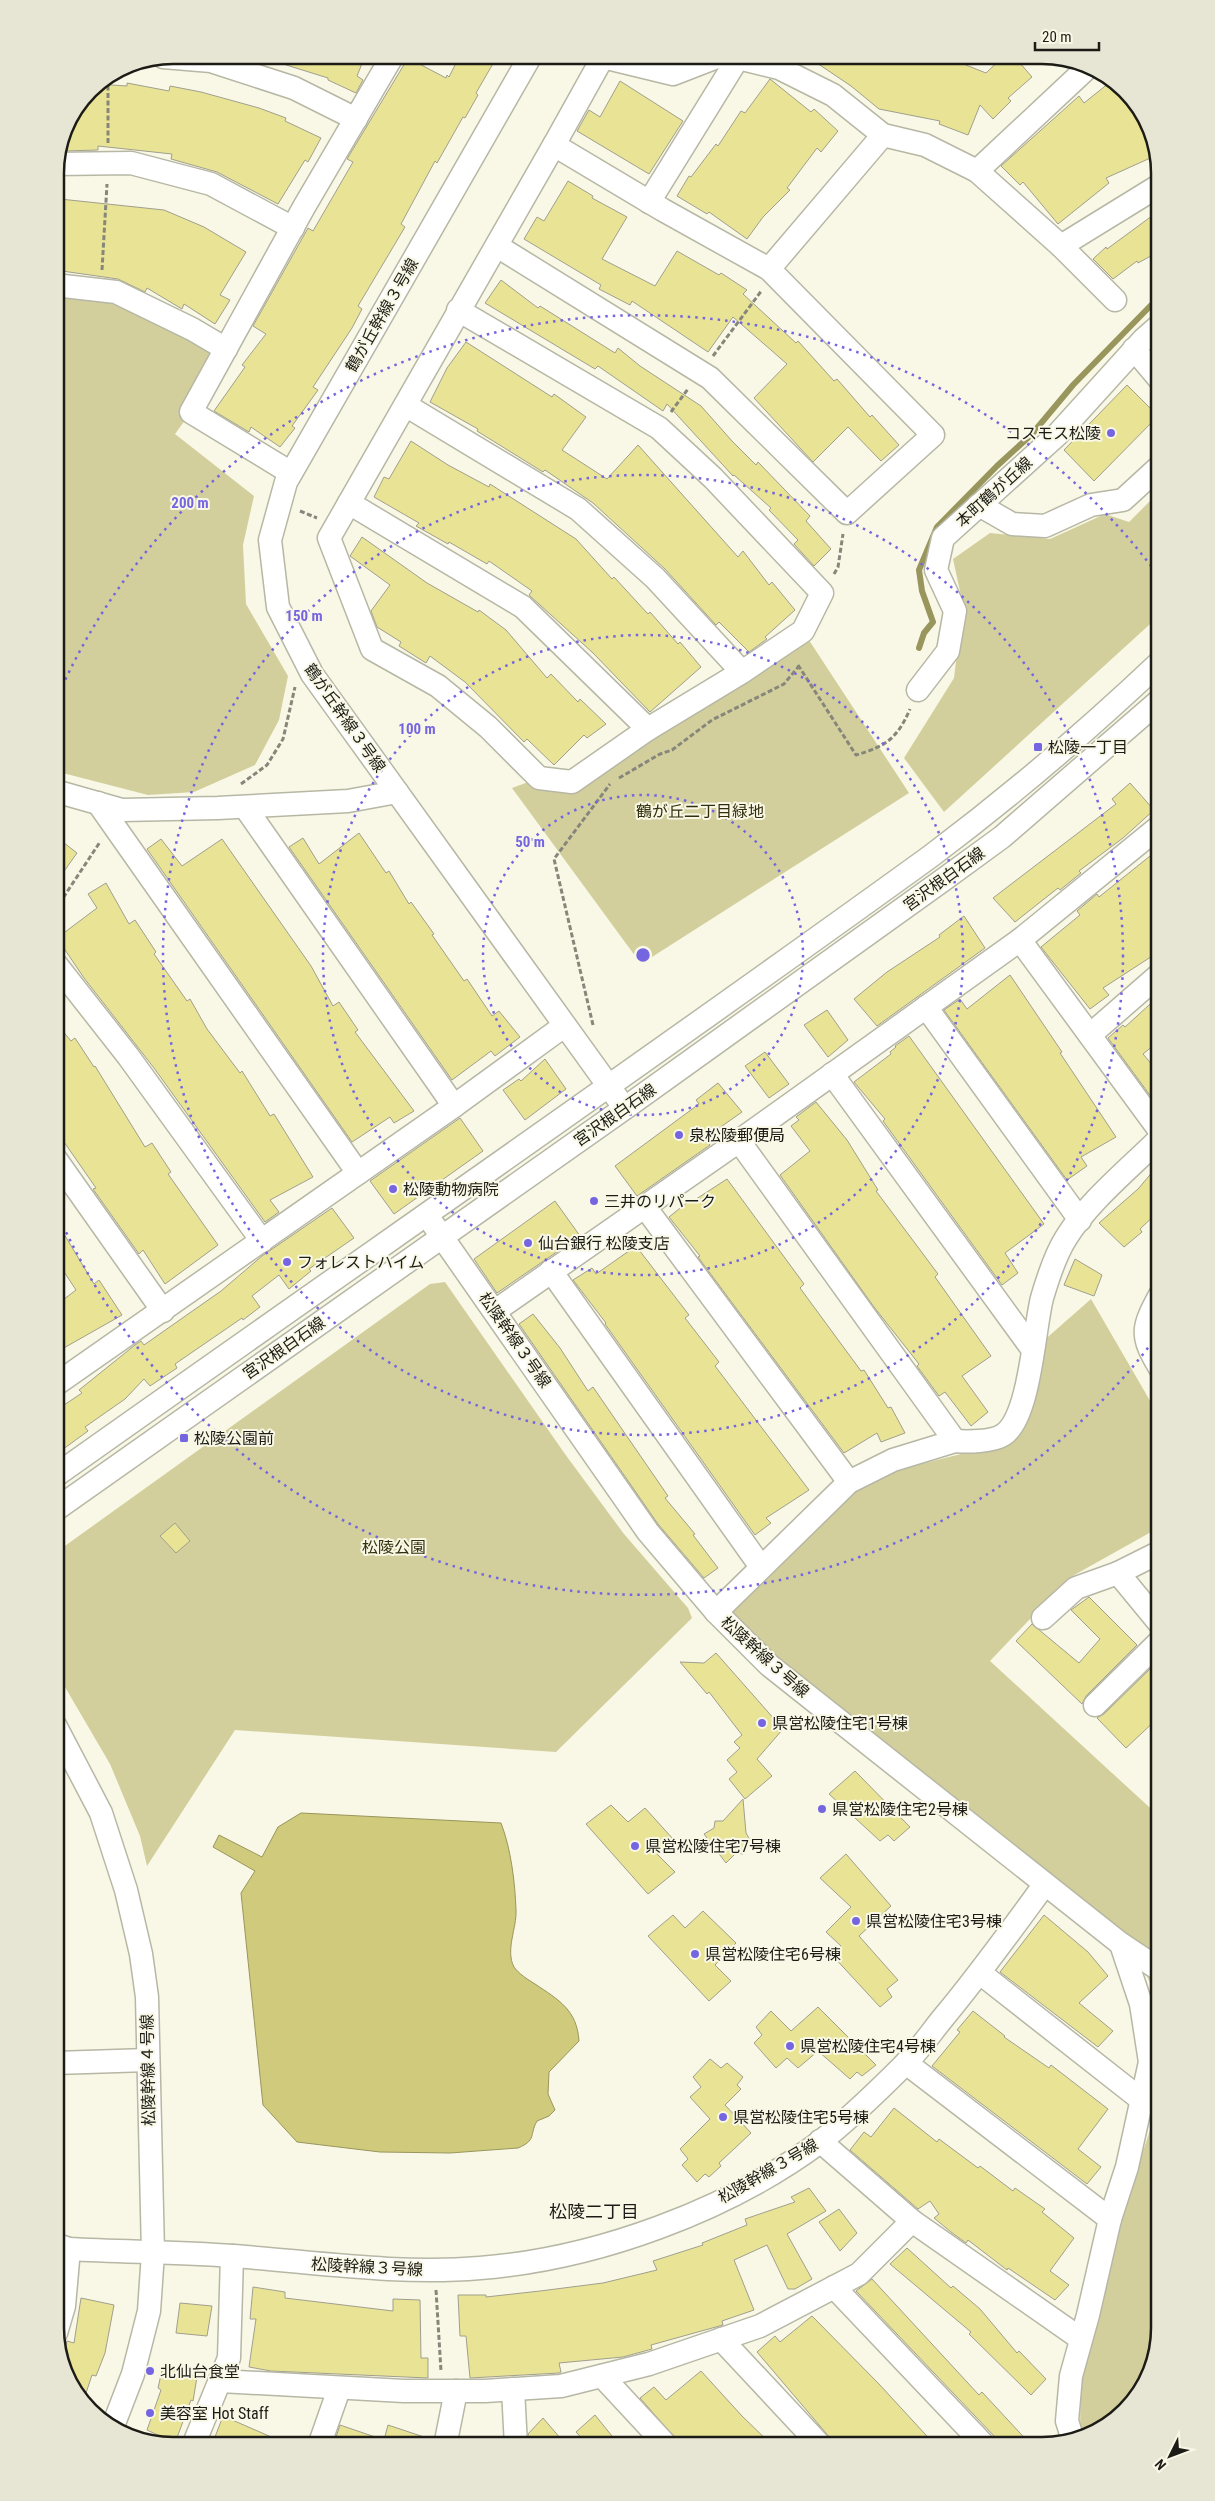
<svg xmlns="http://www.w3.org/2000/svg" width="1215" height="2501" font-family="'Roboto Condensed','Noto Sans JP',sans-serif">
	<rect width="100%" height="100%" fill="#f9f8e6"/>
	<g fill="#d2cf9d">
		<polygon points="55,285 116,292 226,349 191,412 175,434 254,496 243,545 246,604 288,676 279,720 255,765 194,792 148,795 55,771"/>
		<polygon points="1160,491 1160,615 944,812 904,758 954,678 961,621 961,596 953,559 990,533 1050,539 1105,514 1129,522"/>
		<polygon points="803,631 909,793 641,964 512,788 539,778 572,782"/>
		<polygon points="445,1282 565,1454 624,1534 688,1608 692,1618 556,1752 235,1730 147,1866 140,1836 110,1764 55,1670 55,1553 430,1284"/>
		<polygon points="1091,1299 1160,1418 1160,1527 1069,1578 990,1661 1160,1817 1160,2026 1153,1990 1135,1948 716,1612 849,1482 1013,1441 1033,1350"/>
		<polygon points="1160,2100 1160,2329 1140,2394 1087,2437 1080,2439 1081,2339"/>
	</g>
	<path fill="#cfca7c" stroke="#99965d" d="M301 1813 501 1823C511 1849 515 1882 516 1910 517 1928 505 1950 514 1967 519 1974 527 1979 535 1984 559 2000 577 2010 579 2041L549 2072 548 2094 555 2110 549 2116 537 2121C529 2135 537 2140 518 2148L450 2153 380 2152 297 2142 263 2105 241 1893 255 1871 213 1847 219 1835 262 1857 278 1827Z"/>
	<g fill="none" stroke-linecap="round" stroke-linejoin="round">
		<polyline stroke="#99965d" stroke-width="6" points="919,648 924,633 933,622 922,591 919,570 937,527 997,466 1032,434 1073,385 1160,296"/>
	</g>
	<g fill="#e9e495" stroke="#a09f8e">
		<polygon points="268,55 351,55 363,61 357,76 363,80 356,93 328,80 328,78 267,59"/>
		<polygon points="460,55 498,55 476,93 478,95 465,118 463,117 437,163 435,161 401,224 405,227 358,306 362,309 352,328 313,387 318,390 292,426 295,428 280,447 251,427 249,432 214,411 245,367 242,365 266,334 253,326 308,228 313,231 353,162 347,159 408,58 446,78 447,75 449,77"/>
		<polygon points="805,55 941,55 986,73 1005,55 1013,55 1032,77 1008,98 1011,101 993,119 980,105 968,135 939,124 940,121 879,109 851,86"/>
		<polygon points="770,79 811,112 814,109 838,131 821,152 817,148 787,188 790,190 763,217 747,239 709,212 707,214 677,196 689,176 691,177 716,144 718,146 741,111 745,113"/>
		<polygon points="1114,79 1151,128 1157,155 1106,178 1109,183 1058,224 1023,182 1020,185 1001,166 1079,96 1084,103"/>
		<polygon points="620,81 683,121 649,174 577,131 589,110 600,117"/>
		<polygon points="127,83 169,91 170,86 201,92 259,108 286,118 285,121 321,138 308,162 305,160 278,204 217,172 171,159 172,154 98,146 98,150 64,151 63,134 67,121 90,89 97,84 127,86"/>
		<polygon points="568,181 593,196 592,198 627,217 602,259 655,286 677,251 719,275 721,273 747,290 743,294 796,343 798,341 834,381 837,379 870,417 872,415 899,445 881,461 848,427 813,462 754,398 787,364 733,317 708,352 632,301 630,305 599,289 601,285 524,239 537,217 544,221"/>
		<polygon points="60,199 164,210 204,227 246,252 220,295 230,300 215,324 184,304 182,309 147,288 145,292 118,279 55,270"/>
		<polygon points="1160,210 1160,251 1138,263 1137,261 1113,279 1093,259 1106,247 1107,249"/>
		<polygon points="501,280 538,308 540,306 615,353 618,348 640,366 701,406 732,441 756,465 758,462 810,516 806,521 831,549 814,566 794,544 798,540 769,510 771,508 734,475 733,476 667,404 663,411 598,366 595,369 485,303"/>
		<polygon points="466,342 552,397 554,394 586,417 562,450 607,479 638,445 738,557 743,551 769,585 772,582 795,610 765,637 767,639 749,652 719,622 716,625 665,569 593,503 545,470 543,472 477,431 478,429 430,402 447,368"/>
		<polygon points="1127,385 1158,416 1094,481 1064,450"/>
		<polygon points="411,441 448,465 489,487 490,484 576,539 612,579 614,577 648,614 650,612 678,644 680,642 701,667 650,712 593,653 529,595 532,591 489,561 487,564 449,542 448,544 416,526 419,523 374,497 384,477 389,479"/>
		<polygon points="362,537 427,583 478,612 479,610 506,630 547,678 551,674 578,702 580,699 606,724 587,738 584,735 554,765 527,739 524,742 465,682 430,656 426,663 399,646 401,642 377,627 371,611 390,585 350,556"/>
		<polygon points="1130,783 1154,810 1123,838 1079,871 1081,873 1060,890 1058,888 1015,922 993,898 1116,804 1112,799"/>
		<polygon points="359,833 386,873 389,871 409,904 411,902 434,934 432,935 464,981 467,979 492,1016 499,1011 520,1037 495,1056 491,1051 452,1080 289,847 303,838 319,864"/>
		<polygon points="55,836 77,853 55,884"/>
		<polygon points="161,839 182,866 222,839 311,966 333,1006 339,1002 358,1030 355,1032 414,1111 394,1123 390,1117 352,1142 147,849"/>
		<polygon points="1160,848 1160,951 1103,988 1109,995 1090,1009 1041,947 1080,915 1077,911 1097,894 1099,897"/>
		<polygon points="106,883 129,924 135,920 156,952 154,954 187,1001 190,999 207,1029 240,1073 242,1071 270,1116 274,1114 313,1177 270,1200 279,1212 265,1222 154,1068 84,978 57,938 97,908 88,894"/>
		<polygon points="964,916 985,948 877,1026 854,999 887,972 940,937 939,935"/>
		<polygon points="1010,975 1062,1052 1060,1053 1116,1137 1081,1157 1087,1166 1067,1180 944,1010 960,999 967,1009"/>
		<polygon points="1160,995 1160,1040 1143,1054 1160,1074 1160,1109 1108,1038 1123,1025 1125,1027"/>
		<polygon points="827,1010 848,1040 828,1057 804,1025"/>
		<polygon points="55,1022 71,1041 75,1038 94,1067 95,1066 145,1147 152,1143 171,1172 168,1174 218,1245 165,1284 143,1250 139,1254 93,1189 96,1188 55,1129"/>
		<polygon points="909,1036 1044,1224 1005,1253 1018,1273 1002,1285 883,1121 885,1119 854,1082 891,1054 890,1052 896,1047 895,1046"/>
		<polygon points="765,1052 789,1084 769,1098 745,1066"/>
		<polygon points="545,1059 566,1089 525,1120 503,1090 519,1079 521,1081"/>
		<polygon points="718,1083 742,1112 705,1138 710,1145 637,1196 615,1166 699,1104 696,1100"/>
		<polygon points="816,1102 847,1140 878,1190 876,1191 938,1274 935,1277 991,1356 962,1376 988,1412 971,1426 945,1392 939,1396 917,1366 919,1364 874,1307 780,1175 810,1151 791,1126 799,1120 796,1117"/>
		<polygon points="460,1118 483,1151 394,1214 370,1181"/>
		<polygon points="1160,1163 1160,1210 1140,1229 1142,1232 1124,1247 1099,1223 1138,1189"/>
		<polygon points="727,1179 804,1284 800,1288 861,1371 864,1370 888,1408 891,1407 905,1433 881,1442 877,1433 844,1453 698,1257 700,1256 669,1217 689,1201 690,1203"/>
		<polygon points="555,1201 580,1236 497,1293 474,1259"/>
		<polygon points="332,1208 354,1238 309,1269 311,1271 289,1289 279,1275 252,1296 260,1307 243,1320 242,1318 175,1364 177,1368 150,1386 144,1379 125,1399 85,1427 88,1431 55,1455 55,1411 82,1393 79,1390 135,1345 141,1341 144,1345 221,1291 262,1256"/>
		<polygon points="55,1219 94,1284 99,1280 122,1315 62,1349 55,1339 55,1306 76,1290 55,1258"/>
		<polygon points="636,1246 689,1315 685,1318 719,1362 715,1366 809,1490 766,1518 771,1523 755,1535 605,1324 606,1323 573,1280 592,1268 596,1274"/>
		<polygon points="1075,1259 1102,1275 1094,1296 1064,1285"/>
		<polygon points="533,1314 560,1348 588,1391 593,1387 668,1496 665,1498 695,1534 693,1535 718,1568 704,1578 658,1524 519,1324"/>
		<polygon points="175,1523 190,1541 176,1553 160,1536"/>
		<polygon points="1089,1597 1137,1645 1086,1696 1082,1704 1016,1641 1032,1624 1079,1663 1100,1639 1071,1610"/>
		<polygon points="716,1653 783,1729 757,1759 772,1776 745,1799 729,1779 737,1772 727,1760 740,1748 734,1742 742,1735 709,1692 707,1694 680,1662 704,1663"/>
		<polygon points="1152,1667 1160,1676 1160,1716 1126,1748 1097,1718 1104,1714"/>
		<polygon points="855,1771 910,1827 894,1841 888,1835 880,1841 829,1794"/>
		<polygon points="743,1799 746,1833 750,1840 745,1846 743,1854 736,1853 726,1863 704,1834 714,1828 715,1821 723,1821"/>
		<polygon points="611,1805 628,1822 645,1808 673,1839 657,1854 675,1872 648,1894 586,1824"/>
		<polygon points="846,1854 891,1906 859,1936 898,1980 887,1989 892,1997 880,2007 832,1955 841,1946 826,1932 851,1907 820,1878"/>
		<polygon points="703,1911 736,1943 715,1965 731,1981 709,2001 648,1936 673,1915 685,1928"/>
		<polygon points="1044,1915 1088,1952 1108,1976 1079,2003 1113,2031 1098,2047 1000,1972"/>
		<polygon points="818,2007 876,2065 862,2076 857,2072 850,2079 818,2051 798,2068 787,2058 776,2068 754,2043 762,2035 756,2027 771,2011 791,2031"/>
		<polygon points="973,2011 1005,2036 1004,2037 1049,2068 1051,2065 1108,2109 1078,2149 1101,2167 1087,2184 932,2066 960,2032 957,2030"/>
		<polygon points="710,2059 721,2068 727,2063 743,2077 737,2085 741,2089 725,2105 751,2133 719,2163 721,2166 709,2177 705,2174 697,2182 682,2165 688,2159 680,2149 710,2119 690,2097 701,2087 693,2077"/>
		<polygon points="894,2108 937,2142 939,2139 978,2168 980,2166 1013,2191 1015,2188 1045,2209 1042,2212 1074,2238 1050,2271 1069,2285 1055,2300 1008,2268 1007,2270 968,2240 966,2243 951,2232 934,2218 939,2214 930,2201 918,2209 850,2150 864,2132 871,2137"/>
		<polygon points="809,2188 826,2211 787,2234 812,2279 795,2289 788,2289 767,2245 734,2260 754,2310 722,2321 723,2325 651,2345 652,2349 623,2357 559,2363 561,2372 559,2373 470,2378 466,2336 460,2336 458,2295 486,2295 486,2297 540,2291 603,2283 657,2270 653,2261 703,2245 702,2243 747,2225 745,2219 795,2202 791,2197"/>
		<polygon points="839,2209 857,2233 840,2251 819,2222"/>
		<polygon points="907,2248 951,2288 953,2286 980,2309 1017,2353 1019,2351 1046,2379 1031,2395 969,2334 971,2332 890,2264"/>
		<polygon points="872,2279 979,2395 982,2392 1032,2446 1000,2446 998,2444 995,2437 856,2291"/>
		<polygon points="253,2287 285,2292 285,2298 393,2311 393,2299 420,2300 421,2358 428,2358 428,2378 271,2371 249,2367 256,2319 250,2319"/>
		<polygon points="81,2298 114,2305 105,2353 96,2376 92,2375 84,2399 64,2373 61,2359 67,2341 74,2343"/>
		<polygon points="180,2303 212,2306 207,2336 176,2333"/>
		<polygon points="812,2316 879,2384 936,2446 839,2446 831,2439 757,2352 775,2336 780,2342"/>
		<polygon points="163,2366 197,2377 193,2401 191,2400 175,2443 147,2430 161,2390 158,2388"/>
		<polygon points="701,2371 742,2416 773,2446 682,2446 640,2398 654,2387 666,2400"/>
		<polygon points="595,2415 620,2446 589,2446 576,2432"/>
		<polygon points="223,2416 292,2446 237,2446 215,2437"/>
		<polygon points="543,2418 567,2446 529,2446 528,2434"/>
		<polygon points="340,2425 384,2440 388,2425 433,2440 432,2446 333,2446"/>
	</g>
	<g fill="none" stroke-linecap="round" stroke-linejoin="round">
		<defs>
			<g id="minor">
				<polyline points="531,55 286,482 270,540 278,607 312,674 618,1099"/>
				<polyline points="726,55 779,68 833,95 883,135 925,145 977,171 1061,246 1160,185"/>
				<polyline points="163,57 211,61 294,88 356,119"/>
				<polyline points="56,164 131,163 211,184 293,228"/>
				<polyline points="977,171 1086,69"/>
				<polyline points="649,202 738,58"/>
				<polyline points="497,246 710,378 847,513 933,435 769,269 663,210 554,145 603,57 673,74 722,55"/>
				<polyline points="1061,246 1115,300"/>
				<polyline points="769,269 883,135"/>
				<polyline points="55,285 116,292 192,329 226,349"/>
				<polyline points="458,310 659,428 713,478 822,593 803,631 742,672 648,729 572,782 539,778 488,727 438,686 372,649 329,538 554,145"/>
				<polyline points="1134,349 1160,380"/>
				<polyline points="407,406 578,509 655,578 742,672"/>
				<polyline points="291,473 191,412 304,207 393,55"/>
				<polyline points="349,503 523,607 648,729"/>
				<polyline points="979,505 1012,524 1045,526 1091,505 1123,500 1160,466"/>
				<polyline points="918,690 948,651 955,611 936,570 943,538 1057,435 1144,339 1160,325"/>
				<polyline points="55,791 122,810 218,808 348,801 397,792"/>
				<polyline points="98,803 358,1173"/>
				<polyline points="245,807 454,1106"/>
				<polyline points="1020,940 1160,826"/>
				<polyline points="55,963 128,1056 262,1241"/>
				<polyline points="926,1007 1080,1220"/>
				<polyline points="1090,1035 1160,974"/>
				<polyline points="832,1074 1033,1350"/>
				<polyline points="739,1141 1020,940 1160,1131"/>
				<polyline points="55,1158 163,1311"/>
				<polyline points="645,1207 849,1482"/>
				<polyline points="433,1224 648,1532 716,1612 769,1665 1121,1944 1160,1970"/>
				<polyline points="551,1271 761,1567"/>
				<polyline points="495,1311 739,1141 955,1441 893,1460 849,1482 716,1612"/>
				<path d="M1160 1368C1140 1335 1142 1328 1160 1295"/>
				<polyline points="55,1385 454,1106 564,1026"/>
				<path d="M955 1441C967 1442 992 1442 1003 1435 1030 1418 1034 1329 1042 1298 1047 1281 1057 1252 1066 1238 1088 1202 1130 1168 1160 1138"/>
				<path d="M55 1476C347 1269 641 1066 931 856 1011 796 1087 731 1160 662"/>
				<polyline points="55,1510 625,1108 943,880 1002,837 1160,700"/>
				<polyline points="1043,1618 1076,1588 1118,1573"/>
				<polyline points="1160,1624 1118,1573 1160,1552"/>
				<polyline points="1095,1705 1160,1641"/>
				<polyline points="55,1725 101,1813 126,1890 141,1954 147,1997 153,2253 149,2311 133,2374 113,2426"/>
				<polyline points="980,1973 1143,2101"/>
				<polyline points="55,2063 148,2060"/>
				<polyline points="906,2063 1110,2219"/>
				<polyline points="820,2141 912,2221 1081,2339"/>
				<path d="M55 2244 69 2249C124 2252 179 2252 233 2256 315 2262 398 2275 480 2268 596 2259 727 2211 820 2142 849 2119 877 2092 903 2066 918 2052 930 2034 943 2018 979 1975 1012 1929 1045 1884"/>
				<polyline points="834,2287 985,2446"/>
				<polyline points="56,2333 64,2306 69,2249"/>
				<polyline points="721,2339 821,2446"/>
				<polyline points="602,2376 667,2446"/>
				<polyline points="220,2381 404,2391 485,2391 561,2386 649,2364 760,2326 859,2274 912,2221"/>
				<polyline points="513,2389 516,2446"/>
				<polyline points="1073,2440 1067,2421 1071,2376 1088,2315 1110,2219 1127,2167 1150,2062 1141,2004 1121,1944"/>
				<polyline points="193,2446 229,2358 232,2256"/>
				<polyline points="319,2446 339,2389"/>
				<polyline points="445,2446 456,2391"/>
			</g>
		</defs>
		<use href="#minor" stroke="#b7b7a5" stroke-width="25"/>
		<g stroke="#87867a" stroke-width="3" stroke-dasharray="5 2.5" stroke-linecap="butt">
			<polyline points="108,143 108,77"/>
			<polyline points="102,270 107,184"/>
			<polyline points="713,356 762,290"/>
			<polyline points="671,412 688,389"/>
			<polyline points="300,511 317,518"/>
			<polyline points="834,574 838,567 843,534"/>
			<path d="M798 665 856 755C886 746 897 739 910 709"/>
			<polyline points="619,778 660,754 672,750 712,720 784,684 799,666"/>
			<polyline points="241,784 267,765 283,739 295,687"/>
			<polyline points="55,910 100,842"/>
			<polyline points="593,1025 554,859 610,784"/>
			<polyline points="436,2290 441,2371"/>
		</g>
		<use href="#minor" stroke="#fff" stroke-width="22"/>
	</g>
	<g fill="none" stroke="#7565e0" stroke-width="2.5" stroke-dasharray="2.5 5">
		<circle cx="643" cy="955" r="160"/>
		<circle cx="643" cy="955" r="320"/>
		<circle cx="643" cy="955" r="480"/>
		<path d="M1157 1336A640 640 0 0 1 56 1210M56 700A640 640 0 0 1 1157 574"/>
	</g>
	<g fill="#7565e0" stroke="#f9f8e6" stroke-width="2">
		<circle cx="1111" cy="433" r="5"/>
		<rect x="1033" y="742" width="10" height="10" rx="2.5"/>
		<circle cx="679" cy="1135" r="5"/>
		<circle cx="393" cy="1189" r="5"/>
		<circle cx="594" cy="1201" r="5"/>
		<circle cx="528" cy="1243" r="5"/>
		<circle cx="287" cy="1262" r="5"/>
		<rect x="179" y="1433" width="10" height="10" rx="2.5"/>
		<circle cx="762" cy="1723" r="5"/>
		<circle cx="822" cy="1809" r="5"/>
		<circle cx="635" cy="1846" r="5"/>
		<circle cx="856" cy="1921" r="5"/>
		<circle cx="695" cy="1954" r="5"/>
		<circle cx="790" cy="2046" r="5"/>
		<circle cx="723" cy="2117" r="5"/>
		<circle cx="150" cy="2371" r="5"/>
		<circle cx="150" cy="2413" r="5"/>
	</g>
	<g text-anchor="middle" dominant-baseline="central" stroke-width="4" stroke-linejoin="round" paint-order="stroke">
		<g font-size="16" fill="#1c1b15" stroke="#f9f8e6">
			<text transform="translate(382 315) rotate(-60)">鶴が丘幹線３号線</text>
			<text transform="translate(994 492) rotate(-42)">本町鶴が丘線</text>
			<text transform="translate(345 718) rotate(55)">鶴が丘幹線３号線</text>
			<text transform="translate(944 879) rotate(-36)">宮沢根白石線</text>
			<text transform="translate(615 1115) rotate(-35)">宮沢根白石線</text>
			<text transform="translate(515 1340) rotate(55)">松陵幹線３号線</text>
			<text transform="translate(284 1348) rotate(-35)">宮沢根白石線</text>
			<text transform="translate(765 1657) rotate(42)">松陵幹線３号線</text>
			<text transform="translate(148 2070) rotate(-91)">松陵幹線４号線</text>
			<text transform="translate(768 2171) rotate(-30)">松陵幹線３号線</text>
			<text transform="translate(367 2267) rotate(3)">松陵幹線３号線</text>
		</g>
		<g font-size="16" fill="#1c1b15" stroke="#f9f8e6" text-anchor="start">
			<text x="1101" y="433" text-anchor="end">コスモス松陵</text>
			<text x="1048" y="747">松陵一丁目</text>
			<text x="689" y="1135">泉松陵郵便局</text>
			<text x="403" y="1189">松陵動物病院</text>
			<text x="604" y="1201">三井のリパーク</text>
			<text x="538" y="1243">仙台銀行 松陵支店</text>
			<text x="297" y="1262">フォレストハイム</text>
			<text x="194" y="1438">松陵公園前</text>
			<text x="772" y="1723">県営松陵住宅1号棟</text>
			<text x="832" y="1809">県営松陵住宅2号棟</text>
			<text x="645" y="1846">県営松陵住宅7号棟</text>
			<text x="866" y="1921">県営松陵住宅3号棟</text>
			<text x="705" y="1954">県営松陵住宅6号棟</text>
			<text x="800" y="2046">県営松陵住宅4号棟</text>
			<text x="733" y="2117">県営松陵住宅5号棟</text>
			<text x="160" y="2371">北仙台食堂</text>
			<text x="160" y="2413">美容室 Hot Staff</text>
		</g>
		<g font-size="16" fill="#312f0c" stroke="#f9f8e6">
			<text x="700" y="811">鶴が丘二丁目緑地</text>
			<text x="394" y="1547">松陵公園</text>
		</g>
		<g font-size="18" fill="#1c1b15" stroke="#f9f8e6">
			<text x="594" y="2211">松陵二丁目</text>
		</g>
	</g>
	<path d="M0 0H1215V2501H0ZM173 64H1042A109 109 0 0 1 1151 173V2328A109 109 0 0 1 1042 2437H173A109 109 0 0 1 64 2328V173A109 109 0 0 1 173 64Z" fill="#e7e6d5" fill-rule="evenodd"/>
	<path fill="none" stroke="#1c1b15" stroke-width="2.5" d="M173 64H1042A109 109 0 0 1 1151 173V2328A109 109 0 0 1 1042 2437H173A109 109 0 0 1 64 2328V173A109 109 0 0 1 173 64Z"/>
	<circle cx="643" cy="955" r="8" fill="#7565e0" stroke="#f9f8e6" stroke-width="2.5"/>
	<g font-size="15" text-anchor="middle" font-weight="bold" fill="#7565e0" stroke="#f9f8e6" stroke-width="4" stroke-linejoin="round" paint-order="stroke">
		<text x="190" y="508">200 m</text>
		<text x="304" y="621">150 m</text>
		<text x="417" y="734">100 m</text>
		<text x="530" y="847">50 m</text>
	</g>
	<g transform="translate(1170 2456) rotate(228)" stroke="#f9f8e6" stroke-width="4" paint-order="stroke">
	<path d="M0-4L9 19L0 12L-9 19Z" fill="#1c1b15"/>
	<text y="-8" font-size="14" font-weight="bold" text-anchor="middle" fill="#1c1b15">N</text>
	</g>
	<path d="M1035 42v8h64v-8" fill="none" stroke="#1c1b15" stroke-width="2.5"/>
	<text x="1042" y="42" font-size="15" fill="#1c1b15" stroke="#f9f8e6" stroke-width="4" paint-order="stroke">20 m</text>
</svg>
